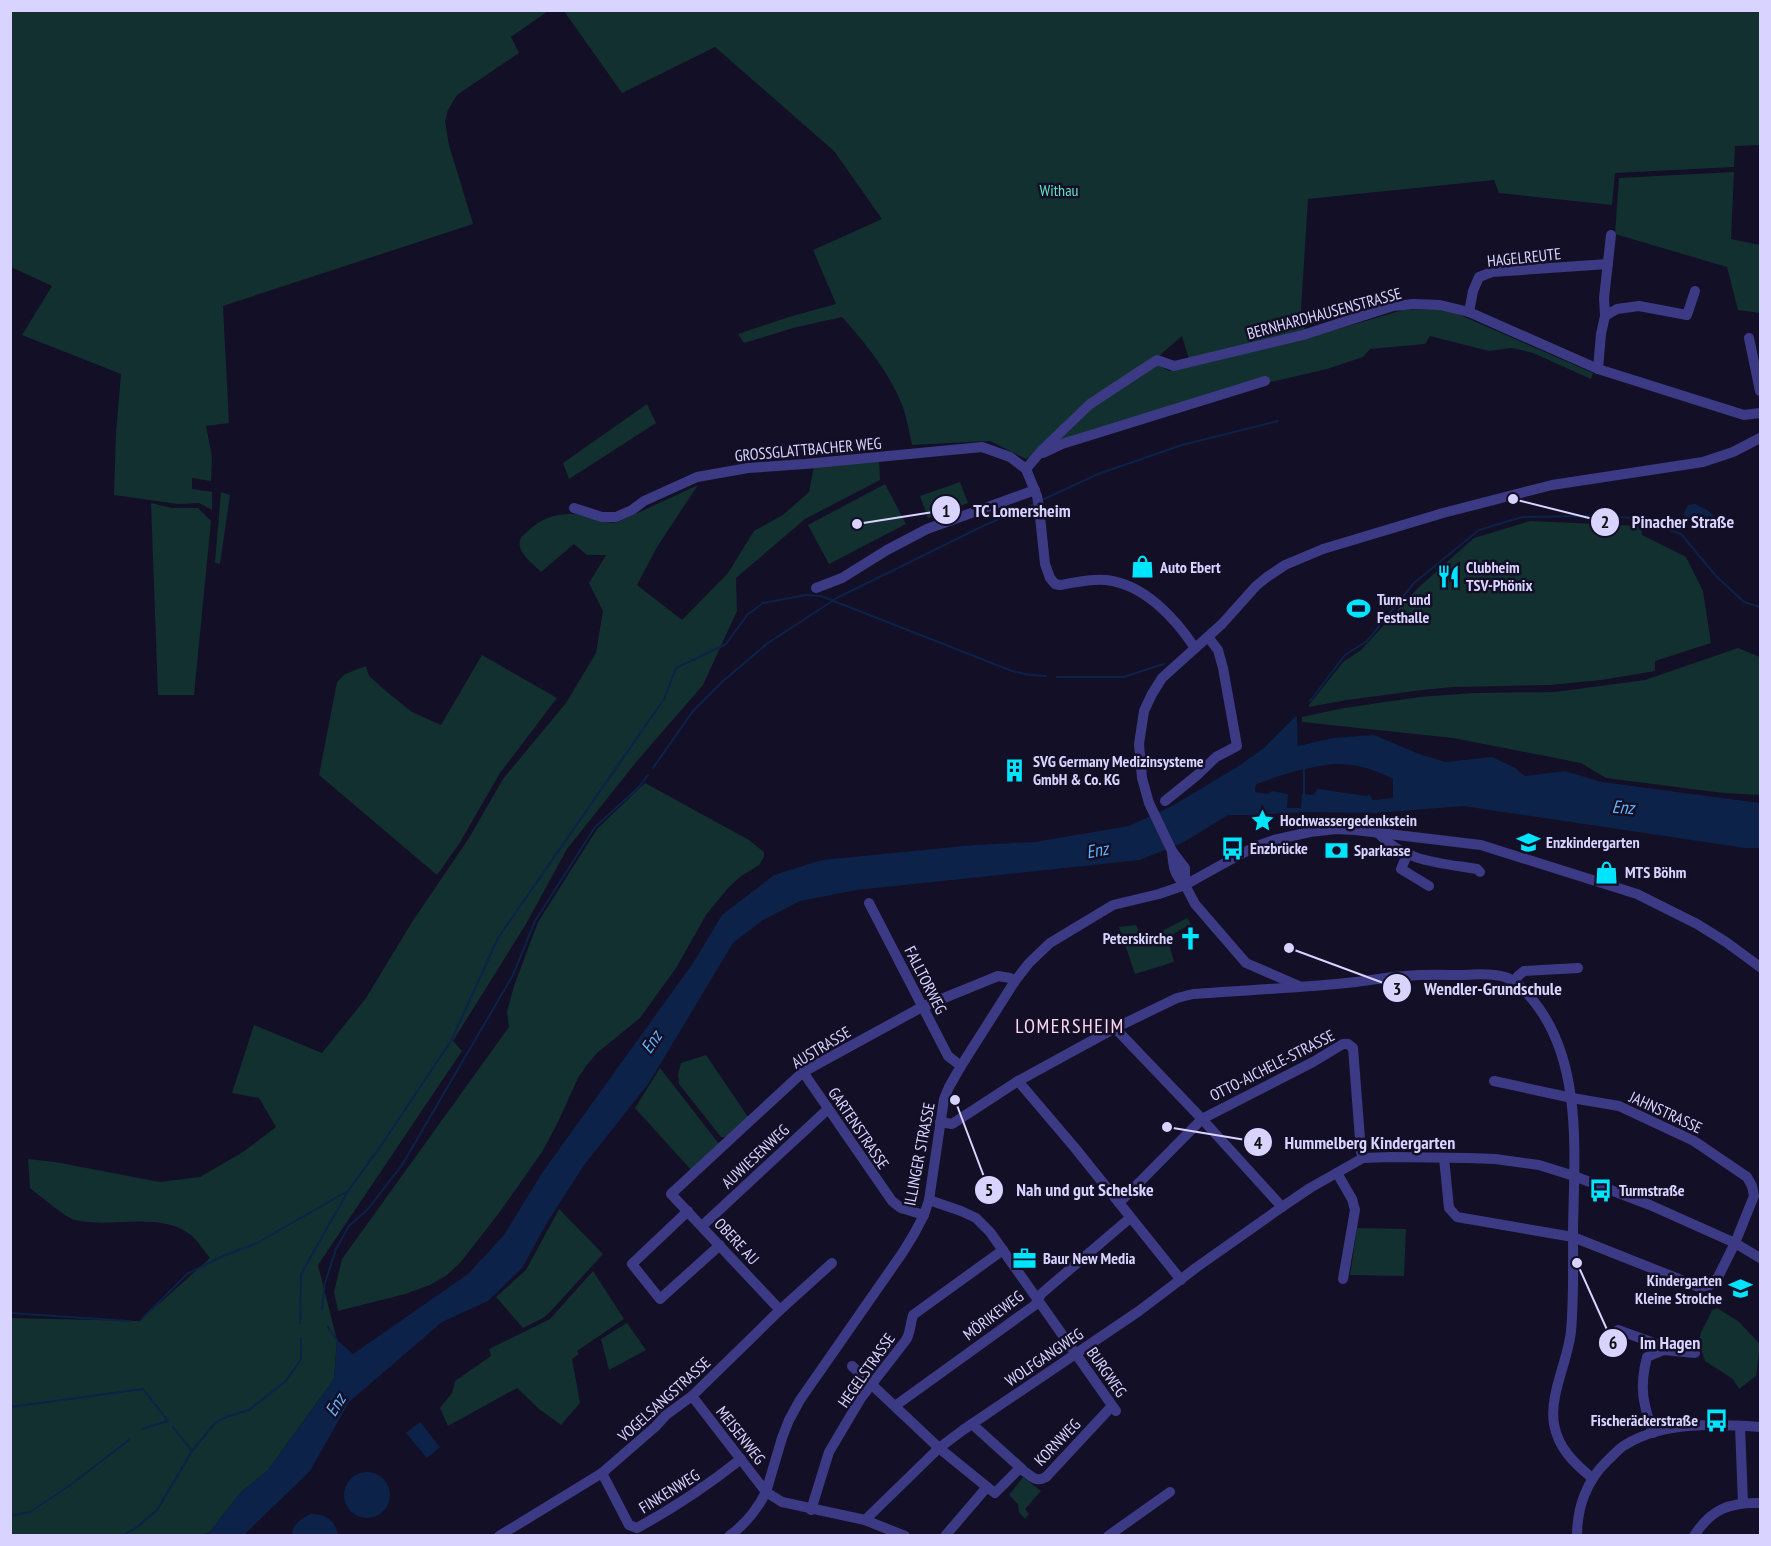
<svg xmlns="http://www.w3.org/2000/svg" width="1771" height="1546" font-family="'PT Sans Narrow',sans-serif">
	<rect width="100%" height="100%" fill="#130f26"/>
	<g fill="#12302f">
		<polygon points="11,10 548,11 511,37 519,53 457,95 448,110 445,121 449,145 473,224 223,306 229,423 206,426 212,457 211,481 192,478 192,489 212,492 212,510 199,503 178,504 114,495 116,433 121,374 22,335 52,286 11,267"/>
		<path d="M564 11H1760V145L1735 146 1734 167 1615 173 1612 205 1499 193 1494 180 1308 199 1301 310 1305 331 1189 359 1182 336 1152 362 1169 371 1314 336 1403 310 1441 309 1460 315 1593 373 1591 379 1533 353 1512 348 1489 351 1430 336 1425 344 1370 349 1363 357 1327 369 1267 383 1075 436 1026 459 990 441 912 445C909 432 907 419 903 407 890 373 866 344 842 317L793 328 744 343 738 334 789 317 836 304 813 250 882 219 834 151 715 47 622 93Z"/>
		<polygon points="1734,172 1731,239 1760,245 1760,313 1738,310 1727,267 1615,234 1619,178"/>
		<polygon points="647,404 656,423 569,479 563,463"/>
		<path d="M879 459 880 480 805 519 736 578 737 611 703 685 637 761 567 849 526 924 453 1041 462 1051 318 1265 337 1340 334 1379 268 1470 240 1493 210 1532 201 1535 11 1536V1318L140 1321 210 1258C204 1251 199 1242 192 1236 160 1210 113 1229 75 1220 66 1218 39 1195 30 1188L28 1159 55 1162 160 1182 200 1177 243 1152 276 1127 259 1098 232 1093 254 1025 322 1053 366 998 412 922 469 838 503 779 566 703 596 653 603 611 589 583 606 555H587L574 544 541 572C534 564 514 551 521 538 522 535 525 534 527 532 547 512 570 511 596 518 603 521 610 524 618 522L698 485 657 547 637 585 682 620 728 573 754 531 783 515 809 492 814 466Z"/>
		<polygon points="960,482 968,503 928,518 920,496"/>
		<polygon points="885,484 906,524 829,564 808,525"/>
		<polygon points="221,492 230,495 220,564 215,563"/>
		<polygon points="151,503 172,508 198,508 211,521 194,695 158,695"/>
		<polygon points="1530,521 1641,526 1642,535 1686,557 1703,591 1711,643 1655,661 1655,671 1601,680 1550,685 1453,687 1422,690 1347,700 1309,707 1309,705 1343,662 1361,650 1418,588 1474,538"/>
		<polygon points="1738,648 1760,657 1760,795 1723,793 1606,778 1581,763 1453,738 1302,722 1302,717 1344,708 1420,697 1473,693 1555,692 1645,680"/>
		<polygon points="482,655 557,698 500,773 459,844 437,875 319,775 337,682 345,674 366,666 369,676 387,692 412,712 441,725"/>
		<polygon points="645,783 749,840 764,852 764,857 759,865 740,877 728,888 706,915 676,968 640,1018 597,1053 586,1066 578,1078 558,1122 542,1152 499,1213 460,1263 447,1275 430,1285 405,1294 338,1311 334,1292 342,1259 509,1027 507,1012 514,986 538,922 597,829"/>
		<polygon points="1187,918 1191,924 1175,933 1168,941 1174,962 1135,974 1119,927 1136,925 1143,941"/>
		<polygon points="706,1055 748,1117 727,1137 721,1137 679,1084 678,1074 681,1063"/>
		<polygon points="660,1068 719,1144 692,1171 635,1108"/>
		<polygon points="559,1209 603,1254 550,1312 543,1318 523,1328 496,1297 526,1270"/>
		<polygon points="1357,1228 1406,1229 1404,1276 1350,1275"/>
		<polygon points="593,1271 624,1319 577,1351 579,1354 572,1359 580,1403 561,1425 539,1409 517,1388 448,1426 440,1408 452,1393 455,1381 491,1356 489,1349 550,1319"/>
		<path d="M1717 1308 1738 1321 1760 1344 1756 1376 1739 1389 1733 1379 1705 1361C1695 1331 1701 1336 1712 1310Z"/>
		<polygon points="627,1323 646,1350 609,1370 601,1339"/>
		<polygon points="1023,1477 1041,1491 1025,1509 1029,1514 1025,1519 1019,1512 1018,1504 1009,1495"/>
	</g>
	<g fill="#0c2248" fill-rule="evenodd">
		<polygon points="1695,504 1707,510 1713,515 1713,522 1710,526 1704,526 1685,518 1684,513 1688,505"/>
		<path d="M1295 717H1297L1298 746 1333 738 1374 735 1419 754 1446 762 1492 757 1515 768 1525 776 1565 771 1602 782 1760 803V848H1745L1463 806 1376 813 1304 812 1254 815H1228L1184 842 1140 860 857 890 800 901 763 920 733 943 649 1083 584 1165 545 1226 523 1267 488 1301 442 1322 349 1402 310 1471 244 1535 201 1536 210 1532 240 1493 268 1470 334 1379 337 1340 353 1354 468 1274 504 1235 542 1173 693 963 722 915 774 875 822 860 974 845 1035 842 1129 826 1172 806 1237 767 1264 748ZM1332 764C1357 764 1371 768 1393 779V798L1373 800 1369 794 1367 796 1318 789 1313 795 1302 794 1301 808H1287L1288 794 1272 791 1267 794 1255 792V787L1257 784C1282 774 1306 768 1332 764Z"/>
		<polygon points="420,1422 440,1447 427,1458 406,1433"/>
		<circle cx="367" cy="1495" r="23"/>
		<path d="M311 1514C326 1514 335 1520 338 1535H292C293 1524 301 1518 311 1514Z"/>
	</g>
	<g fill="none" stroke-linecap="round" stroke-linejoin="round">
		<g stroke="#0c2248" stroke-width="2">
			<polyline points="1042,500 1098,474 1182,445 1278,421"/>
			<polyline points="1057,677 1123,677 1164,664"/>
			<polyline points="1310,701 1345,655 1367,641 1414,583 1479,530 1522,517 1586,516 1636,518 1681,534 1716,576 1744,602 1760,607"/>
			<polyline points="1304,767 1304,794"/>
			<polyline points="653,768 693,711 723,681 768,643 837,598 983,526 1034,504"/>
			<polyline points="322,1309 325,1283 336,1249 349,1226 368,1209 402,1165 513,975 535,921 595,827 639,787 648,775"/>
			<polyline points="10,1313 129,1321"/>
			<polyline points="142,1319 187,1274 223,1256 257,1243 346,1192"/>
			<polyline points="300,1323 301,1274 348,1191 380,1147 451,1041 498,938 664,699 676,668 726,644 747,615 763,603 806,595 821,596 1012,671 1030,675 1046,676"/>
			<polyline points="327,1326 337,1340"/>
			<polyline points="10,1407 143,1389 168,1421 142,1429"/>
			<polyline points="173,1427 192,1451"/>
			<polyline points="10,1516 30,1512 69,1486 129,1440"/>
			<polyline points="122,1536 136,1528 157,1510 192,1451 215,1423 226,1417 249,1410 286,1381 301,1359 301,1338"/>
		</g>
		<g stroke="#3d3a85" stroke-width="10">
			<polyline points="1469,312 1473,291 1479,277 1492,272 1608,264"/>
			<polyline points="1605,316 1617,309 1639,306 1687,315 1695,291"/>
			<polyline points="1749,338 1760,391"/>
			<polyline points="1598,369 1601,334 1605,316 1604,298 1611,235"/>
			<polyline points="1043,453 1062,444 1265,381"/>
			<polyline points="1026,469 1042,450 1090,404 1157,360 1174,366 1303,335 1393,306 1414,304 1440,305 1469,312 1598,369 1744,415 1760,413"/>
			<path d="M574 508 602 517H616L632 510 644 501 697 477 748 468 805 464 982 447 1010 457 1026 469 1037 496 1039 507 1045 564 1050 578 1055 584 1060 585C1075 583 1090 578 1106 580 1144 584 1175 618 1195 648"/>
			<polyline points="816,588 842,578 887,550 927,529 1035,490"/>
			<polyline points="1165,801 1196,776 1216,757 1237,746 1223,668 1218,650 1208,637"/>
			<path d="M1378 833C1404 862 1441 863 1477 869L1480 872"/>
			<path d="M1172 851C1173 866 1174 875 1185 885"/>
			<polyline points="1407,855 1401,869 1429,886"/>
			<polyline points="869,903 948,1056 961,1066"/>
			<polyline points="1514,981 1518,976 1524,971 1578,968"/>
			<polyline points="1299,986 1246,963 1195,904 1185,885 1185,868 1172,851 1149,803 1142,778 1139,744 1144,711 1152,694 1162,678 1222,624 1256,586 1267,577 1285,565 1323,549 1443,513 1552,485 1703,462 1733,452 1760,438"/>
			<polyline points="1115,1028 1202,1119 1282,1207"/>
			<polyline points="803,1072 892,1201 901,1208 924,1215"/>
			<polyline points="1018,1081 1075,1148 1181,1280"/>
			<path d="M940 1122 952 1124 1018 1081 1115 1028 1177 998 1193 994C1247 990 1301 988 1356 982 1372 980 1389 977 1405 976 1425 974 1445 975 1464 975 1477 974 1492 973 1505 977 1517 981 1524 990 1532 999 1584 1061 1574 1156 1573 1231 1573 1264 1574 1298 1571 1331 1568 1361 1549 1395 1554 1424 1558 1448 1574 1463 1592 1478"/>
			<polyline points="1444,1158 1449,1208 1457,1217 1573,1237 1699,1287 1710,1285 1718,1277 1735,1243 1754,1196 1752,1186 1747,1177 1694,1141 1619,1106 1572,1098 1494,1081"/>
			<polyline points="1337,1173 1352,1199 1355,1210 1343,1279"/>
			<polyline points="929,1200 961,1211 976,1218 990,1232 1116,1411"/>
			<polyline points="1119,1203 1202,1119 1313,1062 1343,1044 1348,1044 1353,1048 1361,1152 1363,1158"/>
			<polyline points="688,1211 632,1264 660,1299 720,1245"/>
			<polyline points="702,1226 828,1109"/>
			<polyline points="780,1310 671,1194 803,1072 922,1007 998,976 1010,978 1015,981"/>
			<polyline points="1618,1330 1654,1343 1664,1350"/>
			<polyline points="852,1366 939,1448 987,1487"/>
			<polyline points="692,1396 766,1492 782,1502 865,1520 939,1448 963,1430 1139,1311 1197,1267 1282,1207 1310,1188 1363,1158 1391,1157 1468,1158 1495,1159 1539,1165 1574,1176 1650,1205 1735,1243 1760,1258"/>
			<polyline points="895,1406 1035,1305 1041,1294 1130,1218"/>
			<polyline points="972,1424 1022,1469"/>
			<polyline points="1740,1426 1743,1503"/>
			<path d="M1653 1433C1643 1403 1639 1388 1647 1357L1664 1350 1695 1353"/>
			<path d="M602 1473 629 1525 637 1528C674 1508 708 1485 741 1459"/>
			<path d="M811 1510 829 1452 861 1398 906 1340C911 1332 910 1324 913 1315L1003 1250"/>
			<polyline points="865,1520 905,1536"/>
			<polyline points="499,1536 602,1473 655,1427 666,1415 692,1396 780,1310 832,1263"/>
			<path d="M729 1536C746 1524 757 1510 766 1492L782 1438 789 1420 800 1400 903 1252 914 1234 924 1215 929 1200 944 1099 949 1087 961 1066 1015 981 1029 963 1050 943 1113 905 1159 894 1185 885 1239 855 1257 846 1274 840 1310 832 1336 829 1355 830 1481 845 1637 894 1697 924 1726 942 1760 967"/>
			<path d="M945 1536 987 1487 995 1493 1019 1469C1030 1472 1033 1484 1046 1477L1112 1406"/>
			<polyline points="1108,1536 1170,1492"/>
			<path d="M1577 1536C1577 1507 1587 1480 1607 1461 1613 1456 1618 1449 1625 1445 1663 1421 1717 1424 1760 1427"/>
			<path d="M1694 1536C1711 1509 1730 1502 1760 1503"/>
		</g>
	</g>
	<defs>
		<symbol id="shop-bare" viewBox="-9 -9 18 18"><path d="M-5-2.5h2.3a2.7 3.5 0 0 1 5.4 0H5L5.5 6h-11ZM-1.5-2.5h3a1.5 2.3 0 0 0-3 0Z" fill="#00e5ff" stroke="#130f26" stroke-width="2.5" paint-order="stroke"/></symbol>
		<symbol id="restaurant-bare" viewBox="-9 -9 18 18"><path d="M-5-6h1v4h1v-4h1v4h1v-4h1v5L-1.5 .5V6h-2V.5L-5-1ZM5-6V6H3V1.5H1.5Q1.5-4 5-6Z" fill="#00e5ff" stroke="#130f26" stroke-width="2.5" paint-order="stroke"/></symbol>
		<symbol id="stadium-bare" viewBox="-9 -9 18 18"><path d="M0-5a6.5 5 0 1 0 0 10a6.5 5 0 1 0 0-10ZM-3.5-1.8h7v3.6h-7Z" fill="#00e5ff" stroke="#130f26" stroke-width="2.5" paint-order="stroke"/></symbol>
		<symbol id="building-bare" viewBox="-9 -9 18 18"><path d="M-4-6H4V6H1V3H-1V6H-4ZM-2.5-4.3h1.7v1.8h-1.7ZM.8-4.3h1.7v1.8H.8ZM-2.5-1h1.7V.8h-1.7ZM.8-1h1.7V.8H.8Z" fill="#00e5ff" stroke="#130f26" stroke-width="2.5" paint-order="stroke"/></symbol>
		<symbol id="sight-bare" viewBox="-9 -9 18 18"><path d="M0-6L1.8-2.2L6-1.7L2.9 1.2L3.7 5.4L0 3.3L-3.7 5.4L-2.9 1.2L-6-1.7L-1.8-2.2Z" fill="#00e5ff" stroke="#130f26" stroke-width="2.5" paint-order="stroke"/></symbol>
		<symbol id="school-bare" viewBox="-9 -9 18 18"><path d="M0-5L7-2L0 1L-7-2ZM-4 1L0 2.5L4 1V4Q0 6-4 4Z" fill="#00e5ff" stroke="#130f26" stroke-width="2.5" paint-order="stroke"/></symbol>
		<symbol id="bus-bare" viewBox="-9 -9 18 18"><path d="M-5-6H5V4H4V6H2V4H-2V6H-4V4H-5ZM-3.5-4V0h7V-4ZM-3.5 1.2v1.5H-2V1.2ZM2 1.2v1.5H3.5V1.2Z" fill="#00e5ff" stroke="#130f26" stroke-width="2.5" paint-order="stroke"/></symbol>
		<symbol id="bank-bare" viewBox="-9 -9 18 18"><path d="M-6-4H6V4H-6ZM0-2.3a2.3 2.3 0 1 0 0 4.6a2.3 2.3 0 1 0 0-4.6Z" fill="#00e5ff" stroke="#130f26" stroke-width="2.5" paint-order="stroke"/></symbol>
		<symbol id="church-bare" viewBox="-9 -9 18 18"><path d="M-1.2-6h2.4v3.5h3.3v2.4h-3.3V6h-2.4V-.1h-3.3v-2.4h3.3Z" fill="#00e5ff" stroke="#130f26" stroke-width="2.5" paint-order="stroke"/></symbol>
		<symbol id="office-bare" viewBox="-9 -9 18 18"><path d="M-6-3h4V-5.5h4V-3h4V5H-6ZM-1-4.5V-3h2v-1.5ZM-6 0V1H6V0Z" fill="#00e5ff" stroke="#130f26" stroke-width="2.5" paint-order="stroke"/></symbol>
	</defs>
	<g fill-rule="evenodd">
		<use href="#shop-bare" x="1126" y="550" width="33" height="33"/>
		<use href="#restaurant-bare" x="1432" y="560" width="33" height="33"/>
		<use href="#stadium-bare" x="1342" y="592" width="33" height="33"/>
		<use href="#building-bare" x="998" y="754" width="33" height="33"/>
		<use href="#sight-bare" x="1246" y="804" width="33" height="33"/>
		<use href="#school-bare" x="1512" y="826" width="33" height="33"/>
		<use href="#bus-bare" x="1216" y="832" width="33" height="33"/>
		<use href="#bank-bare" x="1320" y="834" width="33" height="33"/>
		<use href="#shop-bare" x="1590" y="856" width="33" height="33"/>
		<use href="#church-bare" x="1174" y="922" width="33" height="33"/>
		<use href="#bus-bare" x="1584" y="1174" width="33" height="33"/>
		<use href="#office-bare" x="1008" y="1242" width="33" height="33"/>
		<use href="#school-bare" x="1724" y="1272" width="33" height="33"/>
		<use href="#bus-bare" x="1700" y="1404" width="33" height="33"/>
	</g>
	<g text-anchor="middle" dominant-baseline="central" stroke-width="5" stroke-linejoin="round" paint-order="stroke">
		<g font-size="16" fill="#5fe0c0" stroke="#130f26">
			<text x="1059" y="190">Withau</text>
		</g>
		<g font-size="16" fill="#d9d4ff" stroke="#130f26">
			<text transform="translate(1524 257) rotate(-6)">HAGELREUTE</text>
			<text transform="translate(1324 313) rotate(-15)">BERNHARDHAUSENSTRASSE</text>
			<text transform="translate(808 449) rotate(-5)">GROSSGLATTBACHER WEG</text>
			<text transform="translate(926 980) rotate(63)">FALLTORWEG</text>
			<text transform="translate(821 1047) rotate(-31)">AUSTRASSE</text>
			<text transform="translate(1272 1065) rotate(-27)">OTTO-AICHELE-STRASSE</text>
			<text transform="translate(1666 1112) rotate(25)">JAHNSTRASSE</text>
			<text transform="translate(859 1128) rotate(56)">GARTENSTRASSE</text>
			<text transform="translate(919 1154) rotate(-79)">ILLINGER STRASSE</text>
			<text transform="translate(755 1156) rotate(-43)">AUWIESENWEG</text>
			<text transform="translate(737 1241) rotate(47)">OBERE AU</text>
			<text transform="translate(993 1315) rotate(-37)">MÖRIKEWEG</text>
			<text transform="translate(1044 1357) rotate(-34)">WOLFGANGWEG</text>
			<text transform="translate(866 1370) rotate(-55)">HEGELSTRASSE</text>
			<text transform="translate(1107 1372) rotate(55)">BURGWEG</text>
			<text transform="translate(664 1399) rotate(-42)">VOGELSANGSTRASSE</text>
			<text transform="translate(741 1435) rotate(52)">MEISENWEG</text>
			<text transform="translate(1057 1442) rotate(-46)">KORNWEG</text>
			<text transform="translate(669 1491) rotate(-32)">FINKENWEG</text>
		</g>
		<g font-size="16" font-weight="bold" fill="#d9d4ff" stroke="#130f26" text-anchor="start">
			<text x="1160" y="567">Auto Ebert</text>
			<text x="1466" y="567">Clubheim<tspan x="1466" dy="18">TSV-Phönix</tspan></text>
			<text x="1377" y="599">Turn- und<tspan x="1377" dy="18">Festhalle</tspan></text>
			<text x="1033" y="761">SVG Germany Medizinsysteme<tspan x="1033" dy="18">GmbH &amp; Co. KG</tspan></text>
			<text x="1280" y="820">Hochwassergedenkstein</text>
			<text x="1546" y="842">Enzkindergarten</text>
			<text x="1250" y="848">Enzbrücke</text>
			<text x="1354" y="850">Sparkasse</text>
			<text x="1625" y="872">MTS Böhm</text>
			<text x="1173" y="938" text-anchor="end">Peterskirche</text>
			<text x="1619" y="1190">Turmstraße</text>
			<text x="1043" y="1258">Baur New Media</text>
			<text x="1722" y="1280" text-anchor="end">Kindergarten<tspan x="1722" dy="18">Kleine Strolche</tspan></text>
			<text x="1698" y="1420" text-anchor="end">Fischeräckerstraße</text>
		</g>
		<g font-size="18" font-style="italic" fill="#62b6ff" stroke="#130f26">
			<text transform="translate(1623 807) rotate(4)">Enz</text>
			<text transform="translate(1097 850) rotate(-11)">Enz</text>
			<text transform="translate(651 1042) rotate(-56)">Enz</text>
			<text transform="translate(335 1405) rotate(-58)">Enz</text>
		</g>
		<g font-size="20" letter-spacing="1.5" fill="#ffd6f0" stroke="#130f26">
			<text x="1070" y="1026">LOMERSHEIM</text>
		</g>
	</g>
	<path fill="none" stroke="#d9d4ff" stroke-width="2" d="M857 524L946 510M1513 499L1605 522M1289 948L1397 988M1167 1127L1258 1142M955 1100L989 1190M1577 1263L1613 1343"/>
	<g fill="#d9d4ff" stroke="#130f26" stroke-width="2">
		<circle cx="857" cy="524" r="6"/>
		<circle cx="1513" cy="499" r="6"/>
		<circle cx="1289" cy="948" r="6"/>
		<circle cx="1167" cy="1127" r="6"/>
		<circle cx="955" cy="1100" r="6"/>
		<circle cx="1577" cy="1263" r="6"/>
		<circle cx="946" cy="510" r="15"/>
		<circle cx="1605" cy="522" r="15"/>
		<circle cx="1397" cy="988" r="15"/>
		<circle cx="1258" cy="1142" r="15"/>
		<circle cx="989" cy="1190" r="15"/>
		<circle cx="1613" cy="1343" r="15"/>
	</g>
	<g font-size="18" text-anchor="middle" font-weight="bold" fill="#111">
		<text x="946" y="517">1</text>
		<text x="1605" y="528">2</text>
		<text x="1397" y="995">3</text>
		<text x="1258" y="1149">4</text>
		<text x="989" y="1196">5</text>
		<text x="1613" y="1349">6</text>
	</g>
	<g font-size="18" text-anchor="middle" font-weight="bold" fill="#d9d4ff" stroke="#130f26" stroke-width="5" stroke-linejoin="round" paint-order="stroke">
		<text x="1022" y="517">TC Lomersheim</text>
		<text x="1683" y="528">Pinacher Straße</text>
		<text x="1493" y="995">Wendler-Grundschule</text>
		<text x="1370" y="1149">Hummelberg Kindergarten</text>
		<text x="1085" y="1196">Nah und gut Schelske</text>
		<text x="1670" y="1349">Im Hagen</text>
	</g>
	<rect width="1771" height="1546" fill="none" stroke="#d9d4ff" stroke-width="24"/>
</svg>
